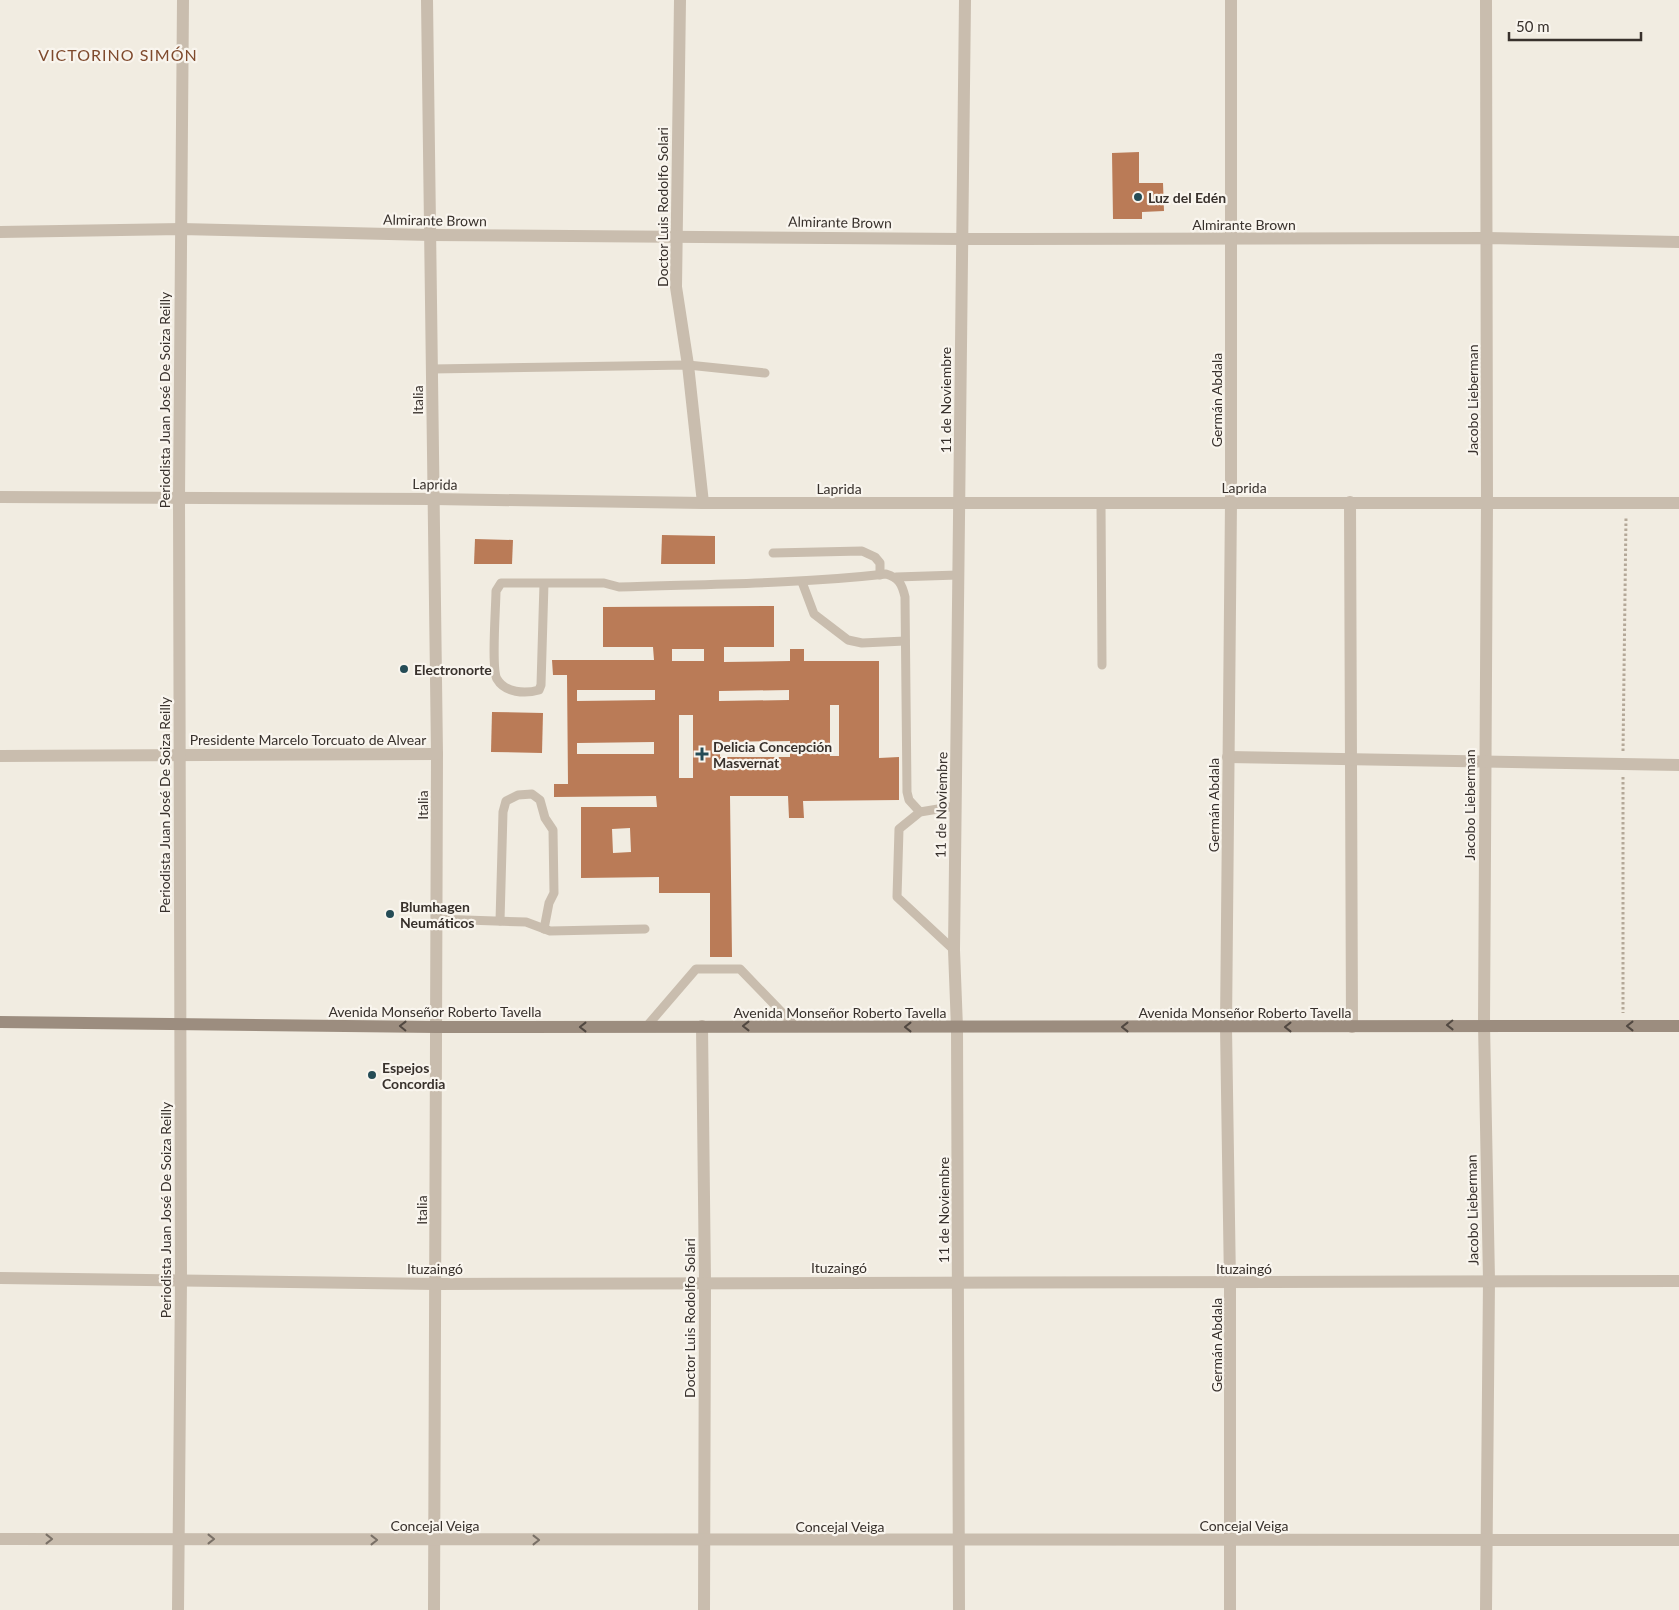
<svg xmlns="http://www.w3.org/2000/svg" width="1679" height="1610" font-family="Lato,sans-serif">
	<rect width="100%" height="100%" fill="#f1ece1"/>
	<g fill="#ba7b57" fill-rule="evenodd">
		<polygon points="1139,152 1139,183 1163,183 1164,211 1142,212 1142,219 1113,219 1112,153"/>
		<polygon points="662,535 715,536 715,564 661,564"/>
		<polygon points="475,539 513,540 512,564 474,564"/>
		<path d="M774 606V647H724V662L790 661V649H804V661H879V758L899 757V800L803 801 804 818H789L788 796H730L732 957H710V893H659V877L581 878V807H657L656 796 554 797V784H568L567 675H553L552 660H654L653 647H603V607ZM672 649H704V661H672ZM577 690H655V700L577 701ZM789 690V700L719 701V691ZM830 705H839V756H830ZM679 715H693V778H679ZM790 741V757H720V742ZM654 742V754H577V743ZM630 828 631 852 613 853 612 829Z"/>
		<polygon points="492,712 543,713 542,753 491,752"/>
	</g>
	<g fill="none" stroke-linecap="round" stroke-linejoin="round">
		<g stroke="#b4a898" stroke-width="3" stroke-dasharray="2.5 2.5" stroke-linecap="butt">
			<polyline points="1623,751 1626,517"/>
			<polyline points="1623,777 1623,1013"/>
		</g>
		<g stroke="#c9bdae" stroke-width="9">
			<polyline points="432,369 688,365 765,373"/>
			<polyline points="1101,503 1102,665"/>
			<polyline points="773,553 862,551 875,557 880,563 880,575"/>
			<polyline points="896,577 958,575"/>
			<polyline points="802,582 814,614 848,640 862,643 905,641"/>
			<path d="M544 583 541 685 539 690C525 694 505 693 497 679 491 669 496 606 496 591L501 583H604L619 587C708 584 797 584 886 574 899 578 902 584 905 597L907 792 909 800 920 812"/>
			<polyline points="436,919 526,922 550,931 645,929"/>
			<polyline points="500,921 503,812 506,801 518,795 532,794 540,800 545,818 553,830 554,893 549,903 544,929"/>
			<polyline points="954,950 897,897 899,829 920,812 956,806"/>
			<polyline points="647,1026 696,969 740,969 796,1027"/>
		</g>
		<g stroke="#c9bdae" stroke-width="12">
			<polyline points="427,0 437,754 434,1610"/>
			<polyline points="680,0 676,287 688,365 703,503"/>
			<polyline points="1486,0 1487,502 1484,1024 1489,1280 1486,1610"/>
			<polyline points="0,232 181,229 430,235 961,239 1487,238 1679,242"/>
			<polyline points="0,497 433,499 703,503 1679,503"/>
			<polyline points="1350,502 1352,1027"/>
			<polyline points="0,756 437,754"/>
			<polyline points="1228,757 1679,765"/>
			<polyline points="702,1026 705,1283 704,1610"/>
			<polyline points="0,1278 436,1284 1679,1281"/>
			<polyline points="178,1610 181,1280 179,498 183,0"/>
			<polyline points="959,1610 957,1028 954,950 965,0"/>
			<polyline points="1230,1610 1230,1283 1226,1027 1231,502 1231,0"/>
		</g>
		<polyline stroke="#c9bdae" stroke-width="12" points="0,1539 1679,1540"/>
		<polyline stroke="#9c8d7f" stroke-width="12" points="0,1022 436,1027 1679,1026"/>
	</g>
	<defs><path id="oneway-chevron" d="M-2-3.5L2.5 0L-2 3.5" fill="none" stroke-width="1.6" stroke-linecap="round" stroke-linejoin="round" transform="scale(1.25)"/></defs>
	<g stroke="#514841">
		<use href="#oneway-chevron" transform="translate(1450 1025) rotate(179)"/>
		<use href="#oneway-chevron" transform="translate(403 1026) rotate(-179)"/>
		<use href="#oneway-chevron" transform="translate(746 1026) rotate(-180)"/>
		<use href="#oneway-chevron" transform="translate(1630 1026) rotate(180)"/>
		<use href="#oneway-chevron" transform="translate(583 1027) rotate(180)"/>
		<use href="#oneway-chevron" transform="translate(908 1027) rotate(-180)"/>
		<use href="#oneway-chevron" transform="translate(1125 1027) rotate(180)"/>
		<use href="#oneway-chevron" transform="translate(1288 1027) rotate(-180)"/>
	</g>
	<g stroke="#797066">
		<use href="#oneway-chevron" transform="translate(49 1539)"/>
		<use href="#oneway-chevron" transform="translate(211 1539)"/>
		<use href="#oneway-chevron" transform="translate(374 1540)"/>
		<use href="#oneway-chevron" transform="translate(536 1540)"/>
	</g>
	<g fill="#254c56" stroke="#f9f5ee" stroke-width="2">
		<circle cx="1138" cy="197" r="5"/>
		<circle cx="404" cy="669" r="5"/>
		<path d="M699.5 746.5h5v5h5v5h-5v5h-5v-5h-5v-5h5z"/>
		<circle cx="390" cy="914" r="5"/>
		<circle cx="372" cy="1075" r="5"/>
	</g>
	<g text-anchor="middle" dominant-baseline="central" stroke-width="4.5" stroke-linejoin="round" paint-order="stroke">
		<g font-size="14" font-weight="bold" fill="#38312c" stroke="#f9f5ee" text-anchor="start">
			<text x="1148" y="197">Luz del Edén</text>
			<text x="414" y="669">Electronorte</text>
			<text x="713" y="746">Delicia Concepción<tspan x="713" dy="16">Masvernat</tspan></text>
			<text x="400" y="906">Blumhagen<tspan x="400" dy="16">Neumáticos</tspan></text>
			<text x="382" y="1067">Espejos<tspan x="382" dy="16">Concordia</tspan></text>
		</g>
		<g font-size="14" fill="#38312c" stroke="#f9f5ee">
			<text transform="translate(662 207) rotate(-90)">Doctor Luis Rodolfo Solari</text>
			<text transform="translate(435 220) rotate(1)">Almirante Brown</text>
			<text transform="translate(840 222) rotate(1)">Almirante Brown</text>
			<text x="1244" y="224">Almirante Brown</text>
			<text transform="translate(164 400) rotate(-90)">Periodista Juan José De Soiza Reilly</text>
			<text transform="translate(417 400) rotate(-90)">Italia</text>
			<text transform="translate(945 400) rotate(-90)">11 de Noviembre</text>
			<text transform="translate(1216 400) rotate(-90)">Germán Abdala</text>
			<text transform="translate(1472 400) rotate(-90)">Jacobo Lieberman</text>
			<text transform="translate(435 484) rotate(1)">Laprida</text>
			<text x="1244" y="487">Laprida</text>
			<text x="839" y="488">Laprida</text>
			<text x="308" y="739">Presidente Marcelo Torcuato de Alvear</text>
			<text transform="translate(164 805) rotate(-90)">Periodista Juan José De Soiza Reilly</text>
			<text transform="translate(422 805) rotate(-90)">Italia</text>
			<text transform="translate(941 805) rotate(-89)">11 de Noviembre</text>
			<text transform="translate(1213 805) rotate(-90)">Germán Abdala</text>
			<text transform="translate(1469 805) rotate(-90)">Jacobo Lieberman</text>
			<text x="435" y="1011">Avenida Monseñor Roberto Tavella</text>
			<text x="840" y="1012">Avenida Monseñor Roberto Tavella</text>
			<text x="1245" y="1012">Avenida Monseñor Roberto Tavella</text>
			<text transform="translate(165 1210) rotate(-90)">Periodista Juan José De Soiza Reilly</text>
			<text transform="translate(421 1210) rotate(-90)">Italia</text>
			<text transform="translate(943 1210) rotate(-90)">11 de Noviembre</text>
			<text transform="translate(1472 1210) rotate(-91)">Jacobo Lieberman</text>
			<text x="839" y="1267">Ituzaingó</text>
			<text x="435" y="1268">Ituzaingó</text>
			<text x="1244" y="1268">Ituzaingó</text>
			<text transform="translate(689 1318) rotate(-90)">Doctor Luis Rodolfo Solari</text>
			<text transform="translate(1216 1345) rotate(-90)">Germán Abdala</text>
			<text x="435" y="1525">Concejal Veiga</text>
			<text x="1244" y="1525">Concejal Veiga</text>
			<text x="840" y="1526">Concejal Veiga</text>
		</g>
		<g font-size="16" letter-spacing="1" fill="#7f4a2d" stroke="#f9f5ee">
			<text x="118" y="54">VICTORINO SIMÓN</text>
		</g>
	</g>
	<path d="M1509 32v8h132v-8" fill="none" stroke="#38312c" stroke-width="2.5"/>
	<text x="1516" y="32" font-size="15" fill="#38312c" stroke="#f9f5ee" stroke-width="4" paint-order="stroke">50 m</text>
</svg>
